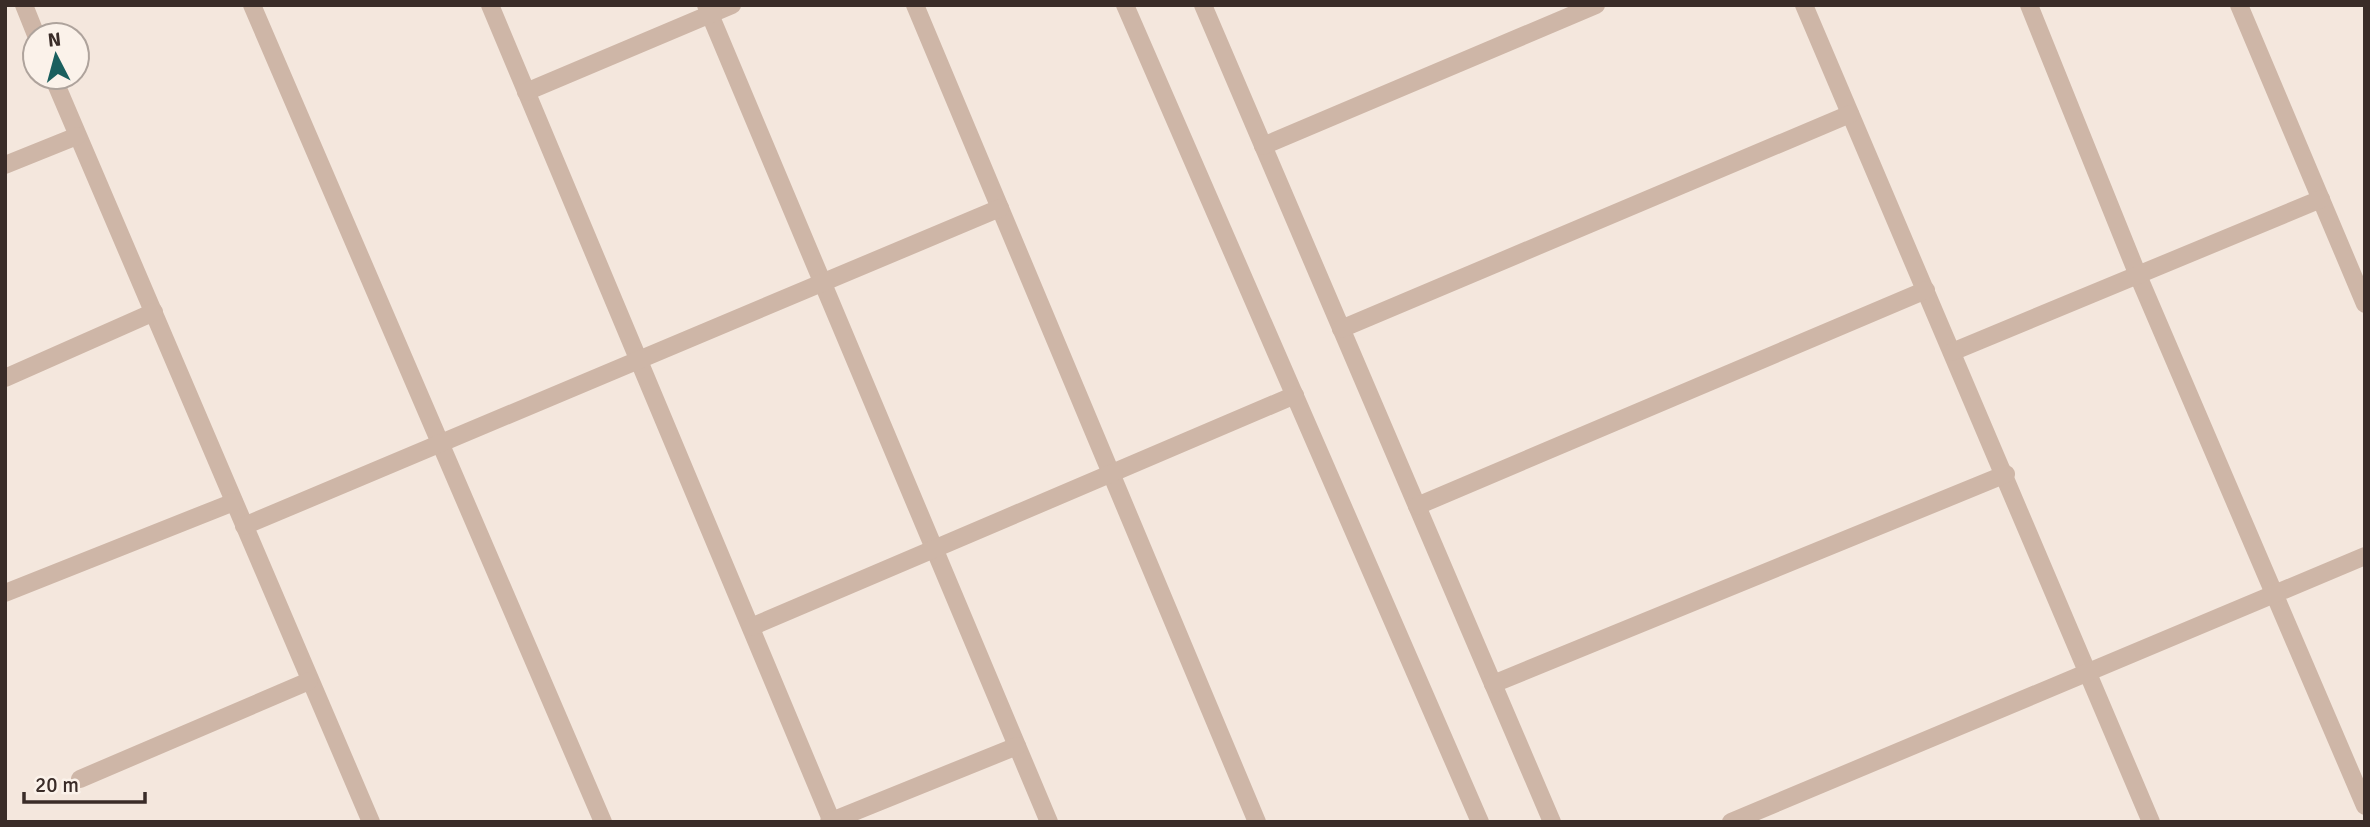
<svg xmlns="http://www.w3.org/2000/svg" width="2370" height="827" font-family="Signika,sans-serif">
	<rect width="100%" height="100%" fill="#f4e7dd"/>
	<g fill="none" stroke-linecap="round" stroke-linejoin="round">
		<g stroke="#ceb6a7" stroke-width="18">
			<polyline points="24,5 36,35"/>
			<polyline points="252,5 603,822"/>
			<polyline points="490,5 832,822"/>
			<polyline points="706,5 1049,822"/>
			<polyline points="915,5 1257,822"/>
			<polyline points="1125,5 1480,822"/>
			<polyline points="1203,5 1552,822"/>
			<polyline points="1804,5 2151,822"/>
			<polyline points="2029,5 2137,273 2365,806"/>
			<polyline points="2239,5 2365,304"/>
			<polyline points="53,77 371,822"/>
			<polyline points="526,92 732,5"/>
			<polyline points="1263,146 1596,5"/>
			<polyline points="5,165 77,136"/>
			<polyline points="1341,329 1850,114"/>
			<polyline points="1952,352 2321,199"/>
			<polyline points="5,378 154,312"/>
			<polyline points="1417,506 1926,290"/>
			<polyline points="244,526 1000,208"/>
			<polyline points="5,593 234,502"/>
			<polyline points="751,627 1295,395"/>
			<polyline points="1493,684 2006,474"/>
			<polyline points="80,779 309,681"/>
			<polyline points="829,822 1017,746"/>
			<polyline points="1731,822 2365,556"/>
		</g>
	</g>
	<rect width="2370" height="827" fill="none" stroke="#3a2c28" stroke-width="14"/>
	<g transform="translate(56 56) rotate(354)"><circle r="33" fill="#fbf2ea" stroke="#aea39c" stroke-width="2"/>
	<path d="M0-5L12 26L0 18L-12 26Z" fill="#1a5f5e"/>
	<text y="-10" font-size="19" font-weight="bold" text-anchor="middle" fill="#3a2c28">N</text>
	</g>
	<path d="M24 792v10h121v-10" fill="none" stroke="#3a2c28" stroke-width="3.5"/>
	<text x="35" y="792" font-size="21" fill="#3a2c28" stroke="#fbf2ea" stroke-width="5" paint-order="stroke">20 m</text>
</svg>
